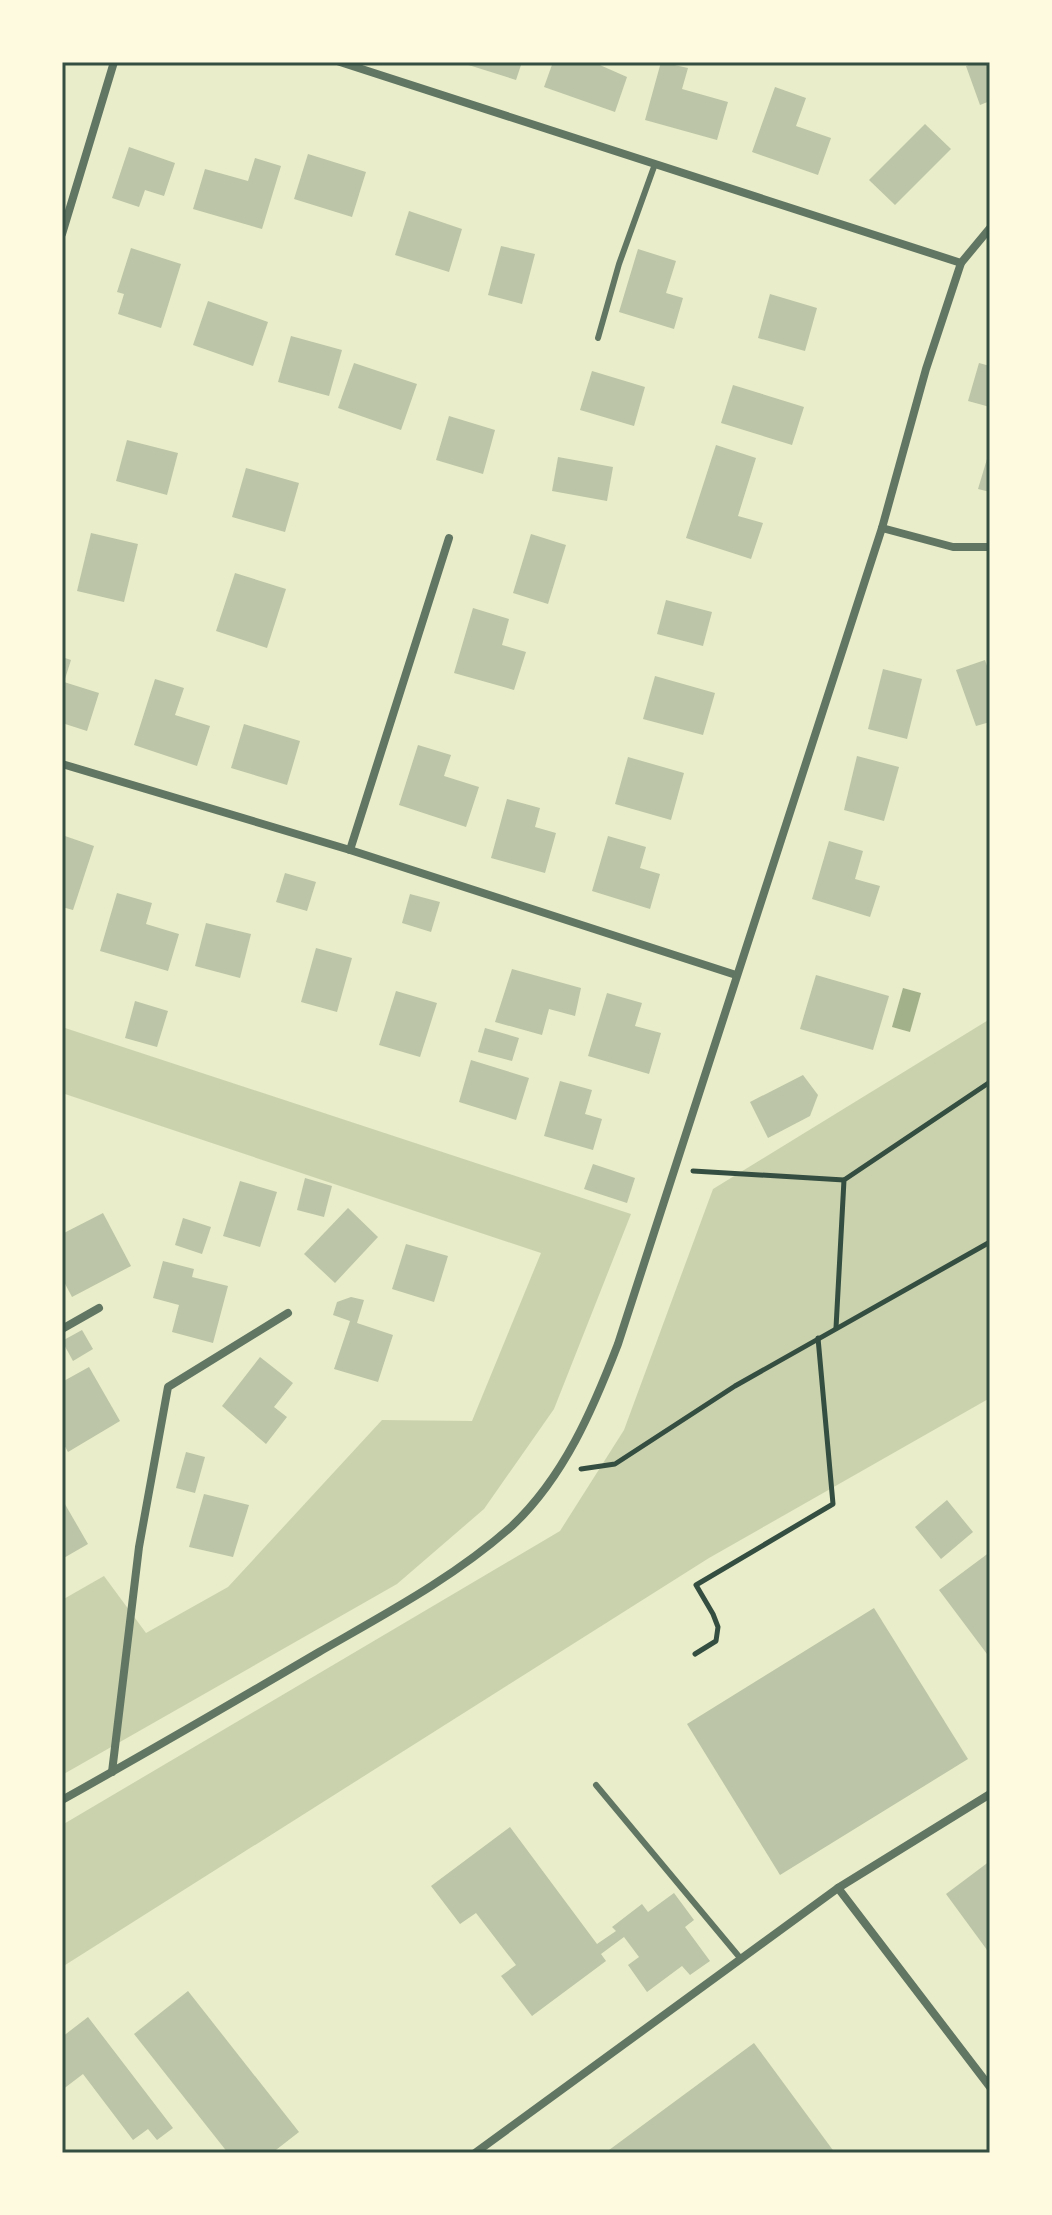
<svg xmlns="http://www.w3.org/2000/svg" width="1052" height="2215" font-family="Signika,sans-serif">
	<rect width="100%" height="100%" fill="#e9edc9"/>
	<g fill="#cad2ad">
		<polygon points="990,1019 990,1398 709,1558 62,1967 62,1825 560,1531 624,1430 713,1189"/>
		<polygon points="62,1027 631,1214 554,1409 484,1509 397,1584 62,1775 62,1600 104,1576 146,1633 228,1587 382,1420 472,1421 541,1253 62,1093"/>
	</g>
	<polygon fill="#a3b18a" points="903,988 921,993 910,1032 892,1027"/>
	<g fill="#bcc5a7">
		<polygon points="459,62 522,62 516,80"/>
		<polygon points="553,62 593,62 627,77 615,112 544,87"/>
		<polygon points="661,62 688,68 682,89 728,102 717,140 645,120"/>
		<polygon points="977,62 990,62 990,101 980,105 966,66"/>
		<polygon points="775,87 806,98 796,126 831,138 818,175 752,152"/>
		<polygon points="925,124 951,149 895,205 869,180"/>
		<polygon points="129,147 175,163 164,196 145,190 139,207 112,198"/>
		<polygon points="308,154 366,172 352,217 294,199"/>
		<polygon points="255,158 281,166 262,229 193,209 205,169 248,181"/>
		<polygon points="409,211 462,229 449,272 395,255"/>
		<polygon points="501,246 535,254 522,304 488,295"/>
		<polygon points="131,248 181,264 161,328 118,314 124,294 117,292"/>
		<polygon points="638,249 676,261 666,293 683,298 674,329 619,312"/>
		<polygon points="770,294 817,308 805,351 758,338"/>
		<polygon points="208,301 268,322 253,366 193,345"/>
		<polygon points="291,336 342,350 329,396 278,382"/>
		<polygon points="354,363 417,384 401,430 338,408"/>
		<polygon points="979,363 990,366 990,407 968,401"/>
		<polygon points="592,371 645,387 634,426 580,410"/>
		<polygon points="733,385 804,407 792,445 721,423"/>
		<polygon points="449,416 495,430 483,474 436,460"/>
		<polygon points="127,440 178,453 167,495 116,481"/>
		<polygon points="716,445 756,458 738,516 763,523 751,559 686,538"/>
		<polygon points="990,449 990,492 978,489"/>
		<polygon points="558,457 613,467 607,501 552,491"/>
		<polygon points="246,468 299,483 285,532 232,517"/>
		<polygon points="91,533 138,544 124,602 77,591"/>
		<polygon points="531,534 566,545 548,604 513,593"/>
		<polygon points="235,573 286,589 267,648 216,631"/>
		<polygon points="666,600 712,612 703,646 657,634"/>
		<polygon points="473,608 509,619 502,645 526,652 514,690 454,673"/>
		<polygon points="62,657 71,660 64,682 99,693 87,731 62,723"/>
		<polygon points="985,660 990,675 990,722 976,726 956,670"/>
		<polygon points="883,669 922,679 907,739 868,729"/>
		<polygon points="655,676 715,693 703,735 643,719"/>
		<polygon points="155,679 184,688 175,715 210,726 197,766 134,745"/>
		<polygon points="244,724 300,741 287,785 231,768"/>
		<polygon points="418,745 451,755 444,776 479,787 466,827 399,805"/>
		<polygon points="857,756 899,767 884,821 844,810"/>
		<polygon points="628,757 684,773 671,820 615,804"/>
		<polygon points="507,799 540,808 535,827 556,833 545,873 491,858"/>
		<polygon points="62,835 94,846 73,910 62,907"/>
		<polygon points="608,836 646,847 640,868 660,874 650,909 592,891"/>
		<polygon points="829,841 863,851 855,879 880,886 870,917 812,899"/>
		<polygon points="285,873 316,882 307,911 276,902"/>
		<polygon points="117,893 152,903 146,924 179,934 168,971 100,951"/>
		<polygon points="410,894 440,902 431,932 402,923"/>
		<polygon points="206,923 251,934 240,978 195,966"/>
		<polygon points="316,948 352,958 337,1012 301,1002"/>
		<polygon points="512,969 581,988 575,1016 549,1009 542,1035 495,1022"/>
		<polygon points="816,975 889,996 873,1050 800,1029"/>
		<polygon points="396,991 437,1003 420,1057 379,1045"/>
		<polygon points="607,993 642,1003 635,1026 661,1033 649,1074 588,1056"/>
		<polygon points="135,1001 168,1011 157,1047 125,1038"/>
		<polygon points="485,1028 519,1038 512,1061 478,1052"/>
		<polygon points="471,1060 529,1078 516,1120 459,1102"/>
		<polygon points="803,1075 818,1095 810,1116 768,1138 750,1102"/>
		<polygon points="560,1081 592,1090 585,1114 602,1119 593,1150 544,1136"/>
		<polygon points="593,1164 635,1178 627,1203 584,1189"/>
		<polygon points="305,1178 332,1186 324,1217 297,1210"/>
		<polygon points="240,1181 277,1192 260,1247 223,1236"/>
		<polygon points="348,1208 378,1237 335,1283 304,1254"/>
		<polygon points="103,1213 131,1266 72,1297 62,1278 62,1234"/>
		<polygon points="183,1218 211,1227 202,1254 175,1245"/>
		<polygon points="406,1244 448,1256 434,1302 392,1289"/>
		<polygon points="163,1261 194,1269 192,1277 228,1286 213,1343 172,1332 179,1305 153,1298"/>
		<polygon points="351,1297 364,1300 357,1323 393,1335 378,1382 334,1369 350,1321 333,1315 337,1302"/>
		<polygon points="82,1330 93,1349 73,1361 62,1341"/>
		<polygon points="260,1357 293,1383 274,1407 287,1417 266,1444 222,1406"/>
		<polygon points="89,1367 120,1421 68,1452 62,1441 62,1382"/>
		<polygon points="186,1452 205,1457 195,1493 176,1488"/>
		<polygon points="204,1494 249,1505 233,1557 189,1547"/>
		<polygon points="62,1499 88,1544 62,1559"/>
		<polygon points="947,1500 973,1532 941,1559 915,1527"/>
		<polygon points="990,1552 990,1658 939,1590"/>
		<polygon points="874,1608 968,1759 780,1875 687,1724"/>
		<polygon points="510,1827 597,1944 616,1931 612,1927 642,1904 648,1912 674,1893 694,1920 685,1927 710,1961 690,1975 682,1966 647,1992 628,1965 639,1957 624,1937 601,1954 606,1961 532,2016 501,1976 516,1965 476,1913 460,1924 431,1886"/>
		<polygon points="990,1861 990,1954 946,1894"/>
		<polygon points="188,1991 299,2132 272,2153 228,2153 134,2034"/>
		<polygon points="88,2017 173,2128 157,2140 148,2129 133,2140 83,2074 62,2090 62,2037"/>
		<polygon points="754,2043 835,2153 605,2153"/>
	</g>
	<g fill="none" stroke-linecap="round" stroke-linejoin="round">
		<g stroke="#344e41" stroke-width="5">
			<polyline points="693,1171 844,1180"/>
			<polyline points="836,1328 844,1180 990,1082"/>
			<polyline points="581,1469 615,1464 735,1386 990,1242"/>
			<polyline points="695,1654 716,1641 718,1627 713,1614 696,1585 833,1504 818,1338"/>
		</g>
		<g stroke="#617663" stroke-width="6">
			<polyline points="598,338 619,264 655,164"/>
			<polyline points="596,1785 741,1959"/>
		</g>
		<g stroke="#617663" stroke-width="8">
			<polyline points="340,62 961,263"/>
			<polyline points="62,234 114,62"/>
			<polyline points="882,528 953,547 990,547"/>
			<polyline points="62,764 350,850 736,975"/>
			<polyline points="350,850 449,538"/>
			<polyline points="62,1329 99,1308"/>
			<polyline points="112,1772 139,1547 168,1387 288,1313"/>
			<polyline points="990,1794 838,1888 990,2087"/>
			<path d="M62 1800C148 1752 234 1702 319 1652 385 1614 455 1577 512 1526 564 1477 593 1409 618 1344L882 528 926 369 961 263 990 228"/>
			<polyline points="475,2153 838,1888"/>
		</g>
	</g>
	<rect width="1052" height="2215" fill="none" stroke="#fefae0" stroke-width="128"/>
	<rect x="64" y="64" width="924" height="2087" fill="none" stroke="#344e41" stroke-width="3"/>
</svg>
